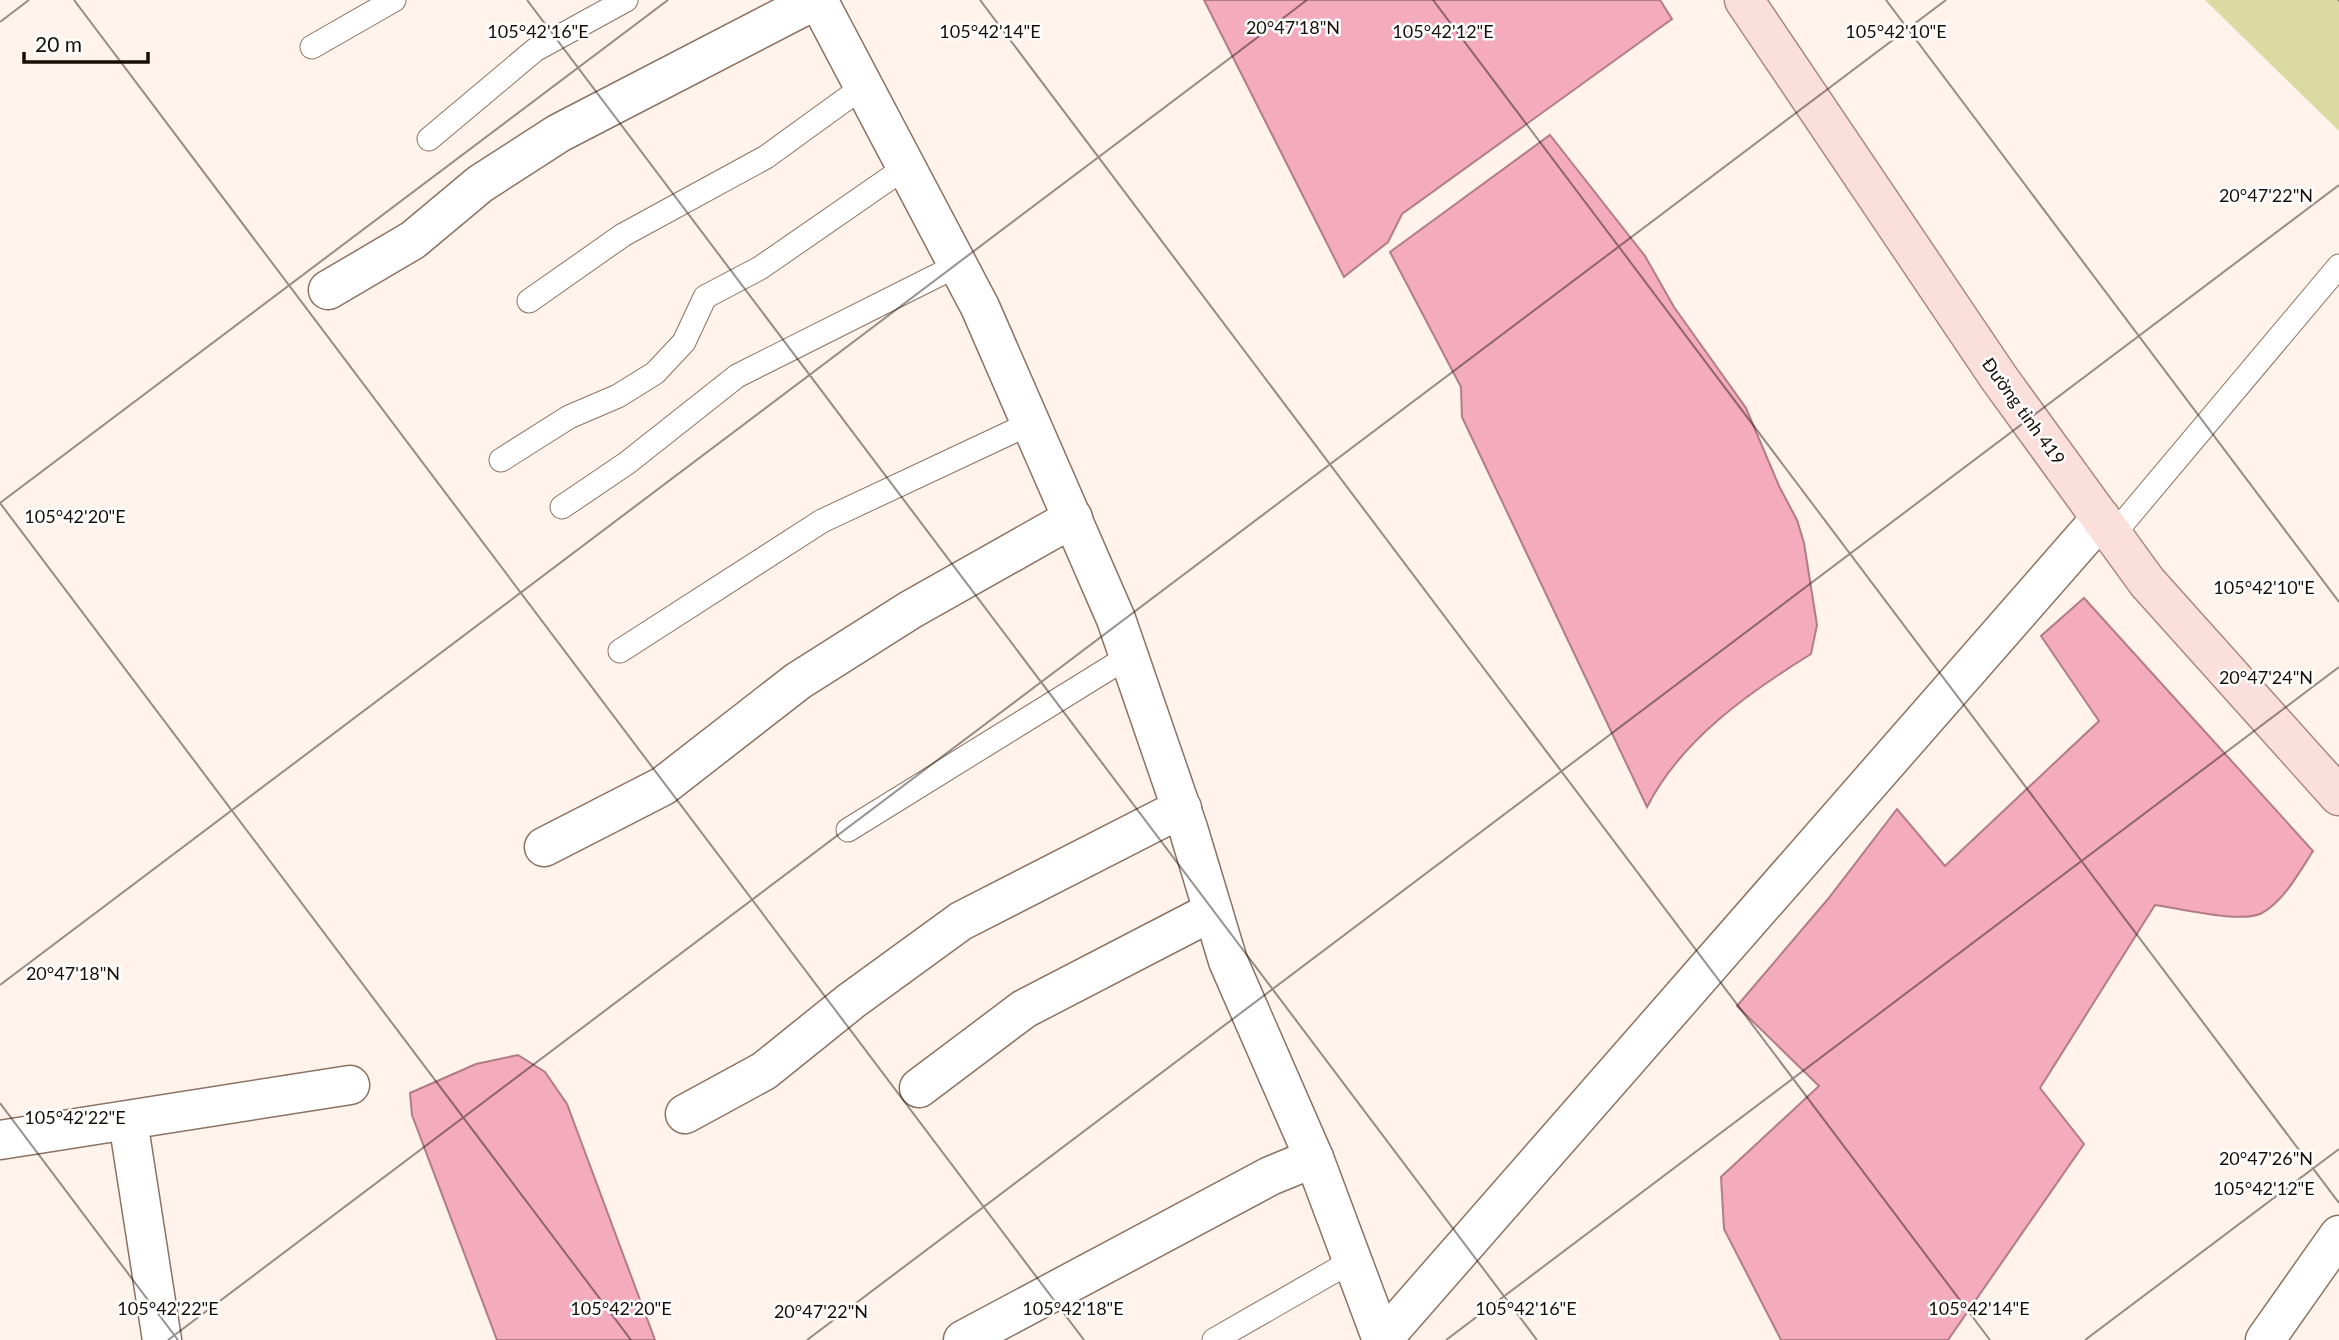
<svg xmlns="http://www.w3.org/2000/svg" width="2339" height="1340" font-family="Lato,sans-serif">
	<rect width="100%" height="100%" fill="#fff3eb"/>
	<polygon fill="#dcdaa3" points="2205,0 2339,0 2339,131"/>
	<g fill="#f4abbe" stroke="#b27c87" stroke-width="2">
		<polygon points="1204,0 1660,0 1672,19 1402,214 1388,242 1344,277"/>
		<path d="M1550 135 1645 256 1674 307 1746 408 1779 486 1797 520 1804 543 1817 625 1811 654C1748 693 1681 740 1647 807L1462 417 1461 387 1390 252Z"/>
		<path d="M2084 598 2313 851C2300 871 2284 901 2262 913 2242 924 2178 908 2155 905L2040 1088 2084 1144 1948 1340H1781L1724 1229 1721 1177 1819 1086 1737 1006 1828 899 1897 809 1945 866 2099 721 2041 636Z"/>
		<polygon points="518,1055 545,1072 567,1104 655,1340 497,1340 412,1115 410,1093 476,1064"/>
	</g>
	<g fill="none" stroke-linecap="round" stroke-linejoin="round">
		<defs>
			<g id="service">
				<polyline points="312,47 394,0"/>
				<polyline points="429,139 535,50 626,0"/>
				<polyline points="529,301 623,235 766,157 864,86"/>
				<polyline points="501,460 569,417 618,396 655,373 684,342 705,297 760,268 906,167"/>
				<polyline points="562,507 627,463 737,376 958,265"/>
				<polyline points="2113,535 2339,266"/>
				<polyline points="620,651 822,521 1031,423"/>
				<polyline points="848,830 1129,656"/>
				<polyline points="1214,1340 1350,1262"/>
			</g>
			<g id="minor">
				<polyline points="328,290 413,240 480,184 559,133 816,0"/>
				<polyline points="544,847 663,786 798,681 910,610 1073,518"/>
				<polyline points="919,1088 1024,1009 1213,911"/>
				<polyline points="685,1114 764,1071 851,1001 961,921 1182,808"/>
				<polyline points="128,1121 162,1340"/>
				<polyline points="0,1140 350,1085"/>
				<polyline points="963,1340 1270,1176 1314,1158"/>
				<polyline points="1382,1340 2101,518"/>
				<polyline points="2265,1340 2339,1235"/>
			</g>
			<polyline id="tertiary" points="818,0 980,307 1116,619 1188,828 1228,961 1314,1158 1382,1340"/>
			<polyline id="primary" points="1744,0 1999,378 2147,582 2339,796"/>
		</defs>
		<use href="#service" stroke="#8c7262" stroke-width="25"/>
		<use href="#minor" stroke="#8c7262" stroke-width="41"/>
		<use href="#tertiary" stroke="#8c7262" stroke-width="41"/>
		<use href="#primary" stroke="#aa8882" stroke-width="41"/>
		<use href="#service" stroke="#fff" stroke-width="23"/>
		<use href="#minor" stroke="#fff" stroke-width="38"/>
		<use href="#tertiary" stroke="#fff" stroke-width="38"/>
		<use href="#primary" stroke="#fbdfdb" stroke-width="38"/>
	</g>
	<path fill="none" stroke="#170e08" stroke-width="2" stroke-opacity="0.45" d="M74 0 1084 1340M527 0 1537 1340M980 0 1990 1340M1433 0 2339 1203M1886 0 2339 602M2338 0 2339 1M0 22 29 0M0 503 631 1340M0 503 668 0M0 985 1307 0M0 1103 178 1340M168 1340 1946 0M807 1340 2339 185M1446 1340 2339 667M2085 1340 2339 1149"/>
	<g text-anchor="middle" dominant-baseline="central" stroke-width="5" stroke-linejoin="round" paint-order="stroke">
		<g font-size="18" fill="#170e08" stroke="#fff">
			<text transform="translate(2024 411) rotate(54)">Đường tỉnh 419</text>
		</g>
	</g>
	<g font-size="18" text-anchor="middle" fill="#170e08" stroke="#fff" stroke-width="5" stroke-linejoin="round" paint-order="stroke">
		<text x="1293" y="34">20°47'18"N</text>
		<text x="538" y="38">105°42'16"E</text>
		<text x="990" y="38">105°42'14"E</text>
		<text x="1443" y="38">105°42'12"E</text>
		<text x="1896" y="38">105°42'10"E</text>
		<text x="2266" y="202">20°47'22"N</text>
		<text x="75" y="523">105°42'20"E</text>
		<text x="2264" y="594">105°42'10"E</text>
		<text x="2266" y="684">20°47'24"N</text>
		<text x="73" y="980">20°47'18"N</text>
		<text x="75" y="1124">105°42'22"E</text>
		<text x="2266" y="1165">20°47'26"N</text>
		<text x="2264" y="1195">105°42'12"E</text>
		<text x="168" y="1315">105°42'22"E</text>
		<text x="621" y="1315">105°42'20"E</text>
		<text x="1073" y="1315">105°42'18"E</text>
		<text x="1526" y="1315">105°42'16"E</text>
		<text x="1979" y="1315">105°42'14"E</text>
		<text x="821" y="1318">20°47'22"N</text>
	</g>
	<path d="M24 52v10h124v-10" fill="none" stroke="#170e08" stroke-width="3.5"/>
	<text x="35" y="52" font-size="21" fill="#170e08" stroke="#ffffff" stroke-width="5" paint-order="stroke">20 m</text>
</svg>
